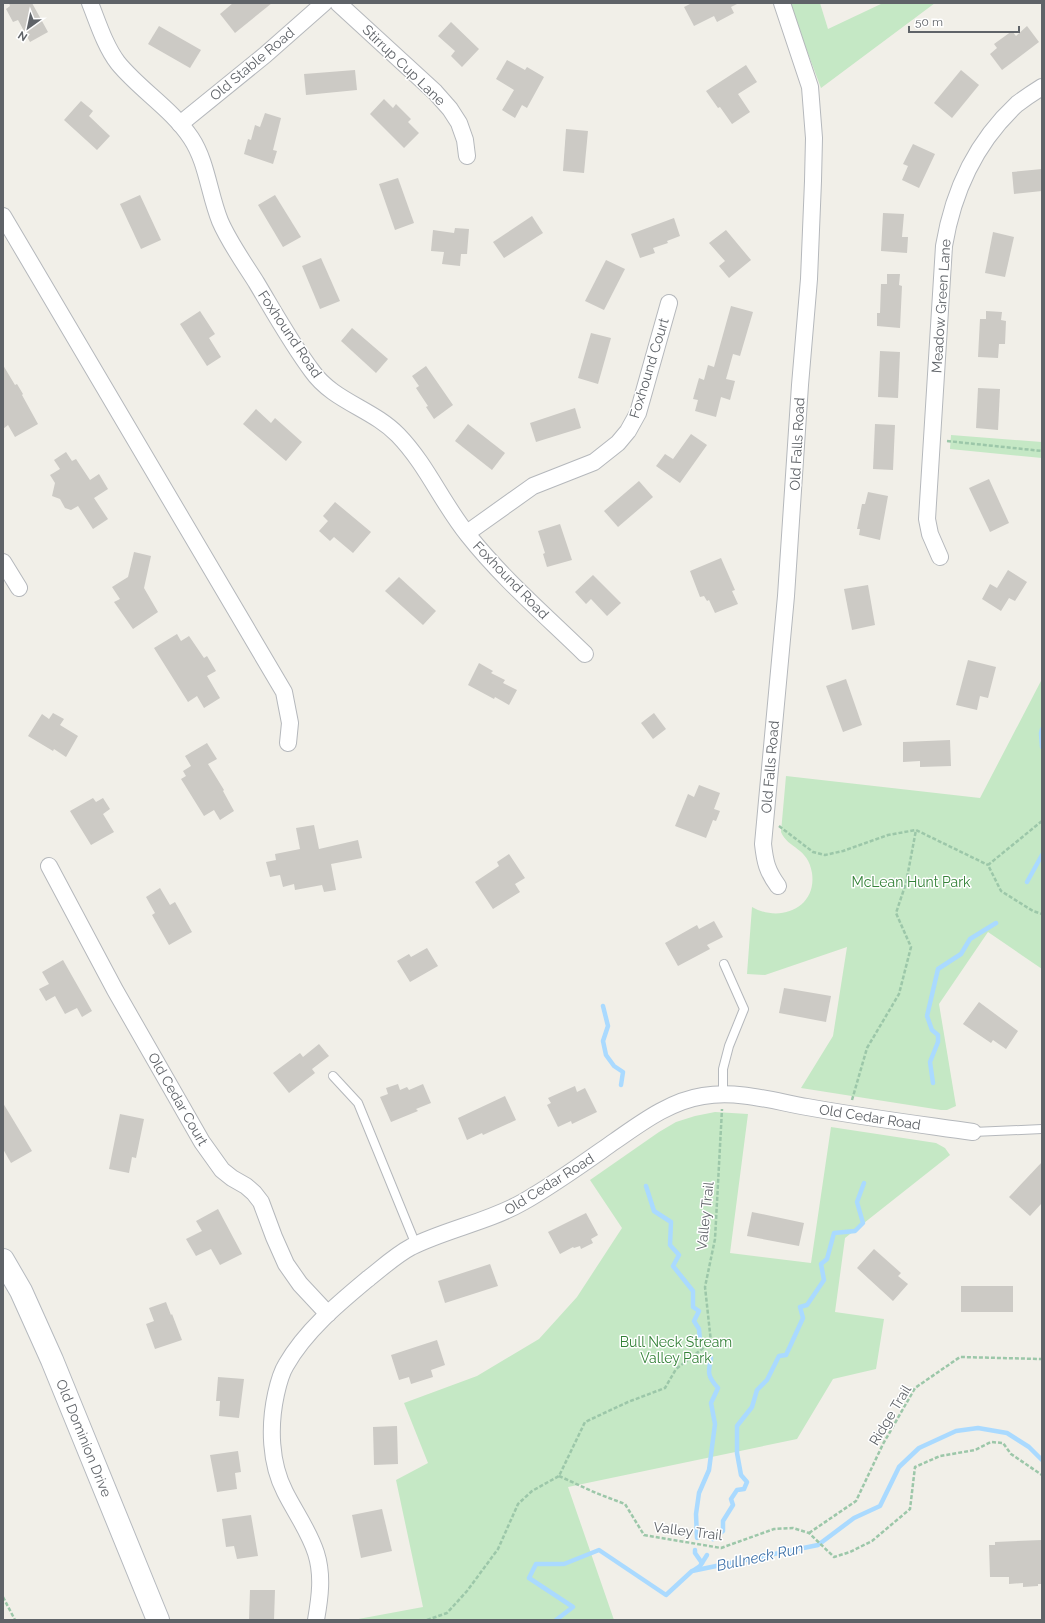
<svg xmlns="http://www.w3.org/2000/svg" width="1045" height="1623" font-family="Raleway,sans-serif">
	<rect width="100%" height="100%" fill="#f1efe8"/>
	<g fill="#c5e8c5">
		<polygon points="789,3 820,3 828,29 883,3 935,3 821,88"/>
		<polygon points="951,435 1042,442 1042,458 950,449"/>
		<path d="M1042 679V969L988 932 939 1004 956 1106 947 1110H941L801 1088 833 1036 847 947 765 975 747 974 752 907C780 923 817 908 812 873 808 847 788 849 781 832L786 776 980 798Z"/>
		<polygon points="715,1112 748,1114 730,1253 811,1263 831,1127 936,1143 945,1148 950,1155 845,1238 835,1312 884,1319 876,1369 833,1379 797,1439 568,1487 614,1620 353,1620 423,1607 396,1480 428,1463 404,1403 477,1376 539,1339 577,1297 622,1228 590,1180 659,1132 676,1122 695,1116"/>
	</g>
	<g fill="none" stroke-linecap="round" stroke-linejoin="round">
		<g stroke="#aadaff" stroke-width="4.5">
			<polyline points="1042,729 1041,733 1042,747"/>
			<polyline points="1027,882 1042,855"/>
			<polyline points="603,1006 608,1026 603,1041 606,1055 614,1066 623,1072 621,1085"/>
			<polyline points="933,1083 930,1062 938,1042 938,1035 932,1030 927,1016 938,969 961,954 970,939 996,923"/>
			<polyline points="646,1186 654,1211 671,1222 670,1245 679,1255 673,1266 693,1291 693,1307 699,1311 694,1321 699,1329 700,1342"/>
			<path d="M697 1538 696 1514 699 1493 709 1470 715 1424 711 1403 718 1388C707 1376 708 1372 711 1358"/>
			<polyline points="713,1539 723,1531 723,1521 733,1505 731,1499 737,1490 744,1489 747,1482 741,1475 737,1453 737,1426 752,1407 757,1390 767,1380 779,1356 786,1355 803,1318 800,1307 807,1305 824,1280 821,1264 827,1259 834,1233 855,1231 863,1223 857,1202 864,1183"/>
			<polyline points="695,1550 695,1553 702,1563"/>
			<polyline points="694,1570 700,1566 707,1555"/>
			<polyline points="556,1620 573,1607 529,1578 536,1564 564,1564 599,1550 666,1595 692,1571 818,1545 854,1518 880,1506 899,1467 919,1448 956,1431 978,1428 1007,1433 1029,1447 1042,1460"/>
		</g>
	</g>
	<g fill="#cccac5">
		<polygon points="9,3 32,3 48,32 30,42 18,20 13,22 6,9 10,6"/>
		<polygon points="233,3 272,3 235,33 220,14"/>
		<polygon points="692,3 739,3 731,7 734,13 717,22 714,16 694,26 684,7"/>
		<polygon points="451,22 479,49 462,67 451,56 455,51 438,36"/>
		<polygon points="159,26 201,50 190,68 148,44"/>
		<polygon points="1027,26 1039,42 1002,70 990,54 997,48 994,44 1012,31 1016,36"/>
		<polygon points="507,60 525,70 527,67 544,77 527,108 522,105 515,118 502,110 514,90 496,79"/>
		<polygon points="746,65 757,82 738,94 750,112 732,124 720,107 718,108 706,91"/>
		<polygon points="355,70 357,90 306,95 304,74"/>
		<polygon points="961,70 979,85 952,118 934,103"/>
		<polygon points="384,99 393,108 396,104 411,119 408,122 419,133 404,148 370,114"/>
		<polygon points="81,101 93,111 89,116 110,136 97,150 64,120"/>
		<polygon points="265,113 281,118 273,150 277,151 273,164 244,154 248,139 251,140 255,125 260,127"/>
		<polygon points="566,129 588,131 584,173 563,171"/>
		<polygon points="913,144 935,154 919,188 902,180 908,166 903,164"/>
		<polygon points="1042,169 1042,191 1014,194 1012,172"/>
		<polygon points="398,178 414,223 395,230 379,184"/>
		<polygon points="140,195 161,240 141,249 120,204"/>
		<polygon points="275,195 301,237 283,247 258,205"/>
		<polygon points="883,213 904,214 902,237 908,237 907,253 881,251"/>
		<polygon points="532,216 543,233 504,258 493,242"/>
		<polygon points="674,218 680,236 667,241 668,243 653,248 655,253 640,258 631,234"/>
		<polygon points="455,228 469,229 467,254 461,254 460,266 442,264 444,252 431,251 433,230 454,233"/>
		<polygon points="726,230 751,260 729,278 719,266 725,261 709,243"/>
		<polygon points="993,232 1014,237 1005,277 985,273"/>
		<polygon points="321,258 340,301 320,309 302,266"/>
		<polygon points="606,260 625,269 604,310 585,301"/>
		<polygon points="887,274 900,274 899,285 902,286 900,328 877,326 877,313 880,313 881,284 887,284"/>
		<polygon points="731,306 753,312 740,356 733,354 726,379 735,381 730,400 721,397 716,417 695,411 698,400 693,399 699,378 704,380 708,365 714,367"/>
		<polygon points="200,311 215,334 209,338 221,357 207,366 180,324"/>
		<polygon points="986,311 1002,312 1001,320 1006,321 1005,344 999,344 998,358 978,357 980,319 986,319"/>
		<polygon points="352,328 388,359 376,373 341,341"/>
		<polygon points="591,333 611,338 598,384 578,378"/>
		<polygon points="880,351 900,352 898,398 878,397"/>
		<polygon points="3,365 15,385 17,384 23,394 22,395 38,424 15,437 8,425 3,429"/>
		<polygon points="426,366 453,405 434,419 426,407 428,406 416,388 419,386 412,376"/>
		<polygon points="978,388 1000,389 998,430 976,428"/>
		<polygon points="575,408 581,428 536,442 530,423"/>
		<polygon points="256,409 271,423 275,418 302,442 286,461 243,424"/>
		<polygon points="468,424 505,453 492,470 455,441"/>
		<polygon points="875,424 895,425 893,470 873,469"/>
		<polygon points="691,434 707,445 680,483 656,466 665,454 673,459"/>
		<polygon points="66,452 72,461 76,459 90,480 99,474 108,489 94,498 108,519 93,529 78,506 71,510 65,508 60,499 52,496 55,483 50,475 60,469 54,460"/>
		<polygon points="989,479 1009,523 990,532 969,488"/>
		<polygon points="639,481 653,497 618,527 604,511"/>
		<polygon points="868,492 888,496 880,540 859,535 860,529 857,529 862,504 865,504"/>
		<polygon points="335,502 371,532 353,553 334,537 330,541 319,531 328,521 323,516"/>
		<polygon points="560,524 572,560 547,567 543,554 545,553 538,531"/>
		<polygon points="134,552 151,556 144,588 158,612 133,629 114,602 120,599 112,587 128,577"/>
		<polygon points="721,558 735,590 732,591 738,604 715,613 709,600 707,601 704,596 700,597 690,571"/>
		<polygon points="1008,570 1027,582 1015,601 1009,598 1001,611 982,599 990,584 997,588"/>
		<polygon points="593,575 621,603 607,616 591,599 586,604 575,592"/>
		<polygon points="399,577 436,611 423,625 385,591"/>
		<polygon points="868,585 875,625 852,630 844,589"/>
		<polygon points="177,634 181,641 189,636 204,658 207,656 216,671 207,676 220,698 204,708 197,696 188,702 154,648"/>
		<polygon points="968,660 996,667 988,698 980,696 977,710 956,705"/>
		<polygon points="479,663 493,671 491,673 505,680 503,683 517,690 509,705 495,697 494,699 468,685"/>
		<polygon points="846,679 862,725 843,732 826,686"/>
		<polygon points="53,713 64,719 60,725 78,736 66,757 54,749 53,751 28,736 42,714 49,719"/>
		<polygon points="654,713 666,729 653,739 641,723"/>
		<polygon points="950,740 951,766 920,767 920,761 903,762 903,742"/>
		<polygon points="207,743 217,759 208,764 224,790 223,791 234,811 220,820 214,810 204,816 181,779 186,776 183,771 191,766 185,756"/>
		<polygon points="699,785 720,793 714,809 720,811 716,821 713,820 706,838 675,826 688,794 694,797"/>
		<polygon points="93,798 96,802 103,798 110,809 103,814 114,832 91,845 70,811"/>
		<polygon points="314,825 319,849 358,840 362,858 331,864 336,890 324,892 322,885 295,890 294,884 283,887 280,875 270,877 266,862 276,860 275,854 300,849 296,828"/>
		<polygon points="509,854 525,878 515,884 520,892 493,909 475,882 499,866 497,862"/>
		<polygon points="160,888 170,905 175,902 192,932 169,945 152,915 155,913 146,897"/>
		<polygon points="714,921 723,937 707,945 710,949 678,966 665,943 697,925 699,929"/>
		<polygon points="427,948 438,966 410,982 397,961 409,954 411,957"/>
		<polygon points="63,960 92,1011 82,1017 77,1008 65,1014 55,996 46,1001 39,989 49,984 42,972"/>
		<polygon points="784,988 831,996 826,1022 779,1013"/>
		<polygon points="979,1002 1018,1031 1006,1049 993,1040 991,1043 963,1024"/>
		<polygon points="319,1044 329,1056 312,1069 315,1073 289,1093 273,1073 300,1053 303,1057"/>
		<polygon points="398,1084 400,1090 407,1087 409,1090 423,1084 431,1103 416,1109 418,1111 391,1122 380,1097 388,1094 386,1088"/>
		<polygon points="575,1086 577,1092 585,1088 597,1112 572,1124 571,1121 558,1127 547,1105 551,1103 548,1098"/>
		<polygon points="505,1096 516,1120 483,1135 482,1133 467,1140 458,1118"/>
		<polygon points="3,1103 32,1151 11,1163 3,1149"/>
		<polygon points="120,1114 144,1119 136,1158 132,1157 129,1173 109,1169"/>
		<polygon points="1042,1162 1042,1203 1030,1216 1009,1197"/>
		<polygon points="218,1209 242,1254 220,1265 211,1249 196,1256 186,1239 202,1231 196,1221"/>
		<polygon points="752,1212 804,1223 799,1246 747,1236"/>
		<polygon points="586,1213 598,1235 591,1239 593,1243 581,1249 580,1246 574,1248 573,1247 560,1254 548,1232"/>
		<polygon points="874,1249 901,1273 898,1276 908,1284 893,1301 857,1268"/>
		<polygon points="490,1264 498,1286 445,1303 438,1281"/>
		<rect x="961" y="1286" width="52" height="26"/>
		<polygon points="166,1302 171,1315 172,1314 182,1340 155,1349 146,1324 154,1321 149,1308"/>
		<polygon points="437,1340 445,1365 431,1370 433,1377 411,1384 409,1377 399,1380 391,1355"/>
		<polygon points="218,1377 244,1379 239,1418 219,1416 220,1401 216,1401"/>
		<polygon points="397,1426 398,1464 374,1465 373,1427"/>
		<polygon points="238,1451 241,1472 235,1473 237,1489 217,1492 210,1455"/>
		<polygon points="382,1509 392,1551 361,1558 352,1515"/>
		<polygon points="251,1515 258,1556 237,1559 234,1546 226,1547 222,1519"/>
		<polygon points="1042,1540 1042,1584 1038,1584 1038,1586 1023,1587 1023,1583 1009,1584 1009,1577 990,1577 989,1545 995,1545 995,1542"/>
		<polygon points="250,1590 275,1590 274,1620 249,1620"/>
	</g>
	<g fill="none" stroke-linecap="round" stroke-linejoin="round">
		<defs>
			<g id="lane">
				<polyline points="333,1076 358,1103 416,1245"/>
				<polyline points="723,1095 723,1069 729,1046 744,1009 724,964"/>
				<polyline points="973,1132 1042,1129"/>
			</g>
			<g id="street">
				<path d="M90 3C98 23 105 46 118 63 140 90 172 109 191 138 207 162 209 194 220 221 229 242 244 263 256 282 274 312 291 343 312 371 333 401 373 409 398 435 427 465 442 503 468 535 502 578 545 615 585 654"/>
				<polyline points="338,3 435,92 450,109 459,123 465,140 467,156"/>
				<polyline points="180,124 265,55 324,3"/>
				<polyline points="3,216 284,692 290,723 288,743"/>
				<polyline points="467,533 533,486 594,462 618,443 628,431 638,413 669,303"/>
				<path d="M940 557 930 534 927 519 944 246C953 192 976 142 1017 104 1025 98 1034 92 1042 87"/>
				<polyline points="3,562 19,588"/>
				<polyline points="49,866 115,990 202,1142 222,1170 232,1178 246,1186 254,1193 261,1202 274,1237 286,1264 300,1284 328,1314"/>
				<path d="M778 886C767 871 765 862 763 844L786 596 800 385 809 279 813 181 814 138 810 87 782 3"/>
				<path d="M316 1620C320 1597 323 1575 316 1553 309 1531 295 1512 285 1492 270 1463 269 1426 276 1394 278 1385 281 1373 286 1365 306 1330 339 1303 369 1278 383 1267 396 1255 411 1247 447 1229 488 1222 523 1202 555 1184 585 1162 615 1141 641 1123 670 1101 703 1096 738 1090 773 1101 807 1107 862 1117 917 1124 973 1132"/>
			</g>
			<polyline id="secondary" points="3,1260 21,1291 52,1360 158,1620"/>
		</defs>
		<use href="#lane" stroke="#b5b8bc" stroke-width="10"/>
		<use href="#street" stroke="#b5b8bc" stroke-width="18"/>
		<use href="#secondary" stroke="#b6babf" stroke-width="24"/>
		<g stroke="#9cc7a9" stroke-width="2.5" stroke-dasharray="4 2" stroke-linecap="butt">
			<polyline points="947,441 1042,451"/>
			<polyline points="1042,821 988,865 1001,891 1033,911 1042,914"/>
			<polyline points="779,826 813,852 825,855 843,851 888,835 916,830 988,865"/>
			<polyline points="852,1100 867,1048 899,994 911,947 896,913 906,883 916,830"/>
			<polyline points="559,1476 596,1493 625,1504 644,1535 721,1548 774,1529 793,1528 809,1533 834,1557 850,1552 872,1541 910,1509 915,1467 940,1456 975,1450 991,1442 1003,1443 1011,1454 1042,1475"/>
			<polyline points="809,1533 856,1501 883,1444 915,1388 960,1357 1042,1359"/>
			<polyline points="3,1597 15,1620"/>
			<polyline points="427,1620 447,1613 467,1591 498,1549 518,1504 532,1491 559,1476 585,1422 628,1402 665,1388 676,1369 711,1342 705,1287 715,1239 722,1109"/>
		</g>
		<use href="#lane" stroke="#fff" stroke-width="8"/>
		<use href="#street" stroke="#fff" stroke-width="16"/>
		<use href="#secondary" stroke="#fff" stroke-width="22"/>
	</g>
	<g text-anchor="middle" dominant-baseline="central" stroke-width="3" stroke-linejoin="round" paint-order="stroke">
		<g font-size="14" fill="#5f6368" stroke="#fff">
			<text transform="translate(252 64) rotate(-40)">Old Stable Road</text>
			<text transform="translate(404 65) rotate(44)">Stirrup Cup Lane</text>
			<text transform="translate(941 306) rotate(-86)">Meadow Green Lane</text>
			<text transform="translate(290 334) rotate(56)">Foxhound Road</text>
			<text transform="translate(649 368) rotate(-73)">Foxhound Court</text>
			<text transform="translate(797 444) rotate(-87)">Old Falls Road</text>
			<text transform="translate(511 580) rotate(46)">Foxhound Road</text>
			<text transform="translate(770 767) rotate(-85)">Old Falls Road</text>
			<text transform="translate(178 1099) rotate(60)">Old Cedar Court</text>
			<text transform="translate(870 1117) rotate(9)">Old Cedar Road</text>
			<text transform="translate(549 1184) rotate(-32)">Old Cedar Road</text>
			<text transform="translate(705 1216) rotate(-84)">Valley Trail</text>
			<text transform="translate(890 1415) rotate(-59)">Ridge Trail</text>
			<text transform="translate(84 1438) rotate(68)">Old Dominion Drive</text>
			<text transform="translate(688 1531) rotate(7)">Valley Trail</text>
		</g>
		<g font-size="14" fill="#348238" stroke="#fff">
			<text x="911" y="882">McLean Hunt Park</text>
			<text x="676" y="1342">Bull Neck Stream<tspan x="676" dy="16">Valley Park</tspan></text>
		</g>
		<g font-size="15" font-style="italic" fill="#4174aa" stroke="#fff">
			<text transform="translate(760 1557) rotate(-12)">Bullneck Run</text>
		</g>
	</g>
	<rect width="1045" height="1623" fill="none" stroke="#5f6368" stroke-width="8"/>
	<g transform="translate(28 28) rotate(213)" stroke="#ffffff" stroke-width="3" paint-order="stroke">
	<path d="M0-3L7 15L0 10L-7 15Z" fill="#5f6368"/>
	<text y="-6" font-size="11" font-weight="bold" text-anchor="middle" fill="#5f6368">N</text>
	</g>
	<path d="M909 26v6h110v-6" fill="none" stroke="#5f6368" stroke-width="2"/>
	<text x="915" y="26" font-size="12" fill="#5f6368" stroke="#ffffff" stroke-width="3" paint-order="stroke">50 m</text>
</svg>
